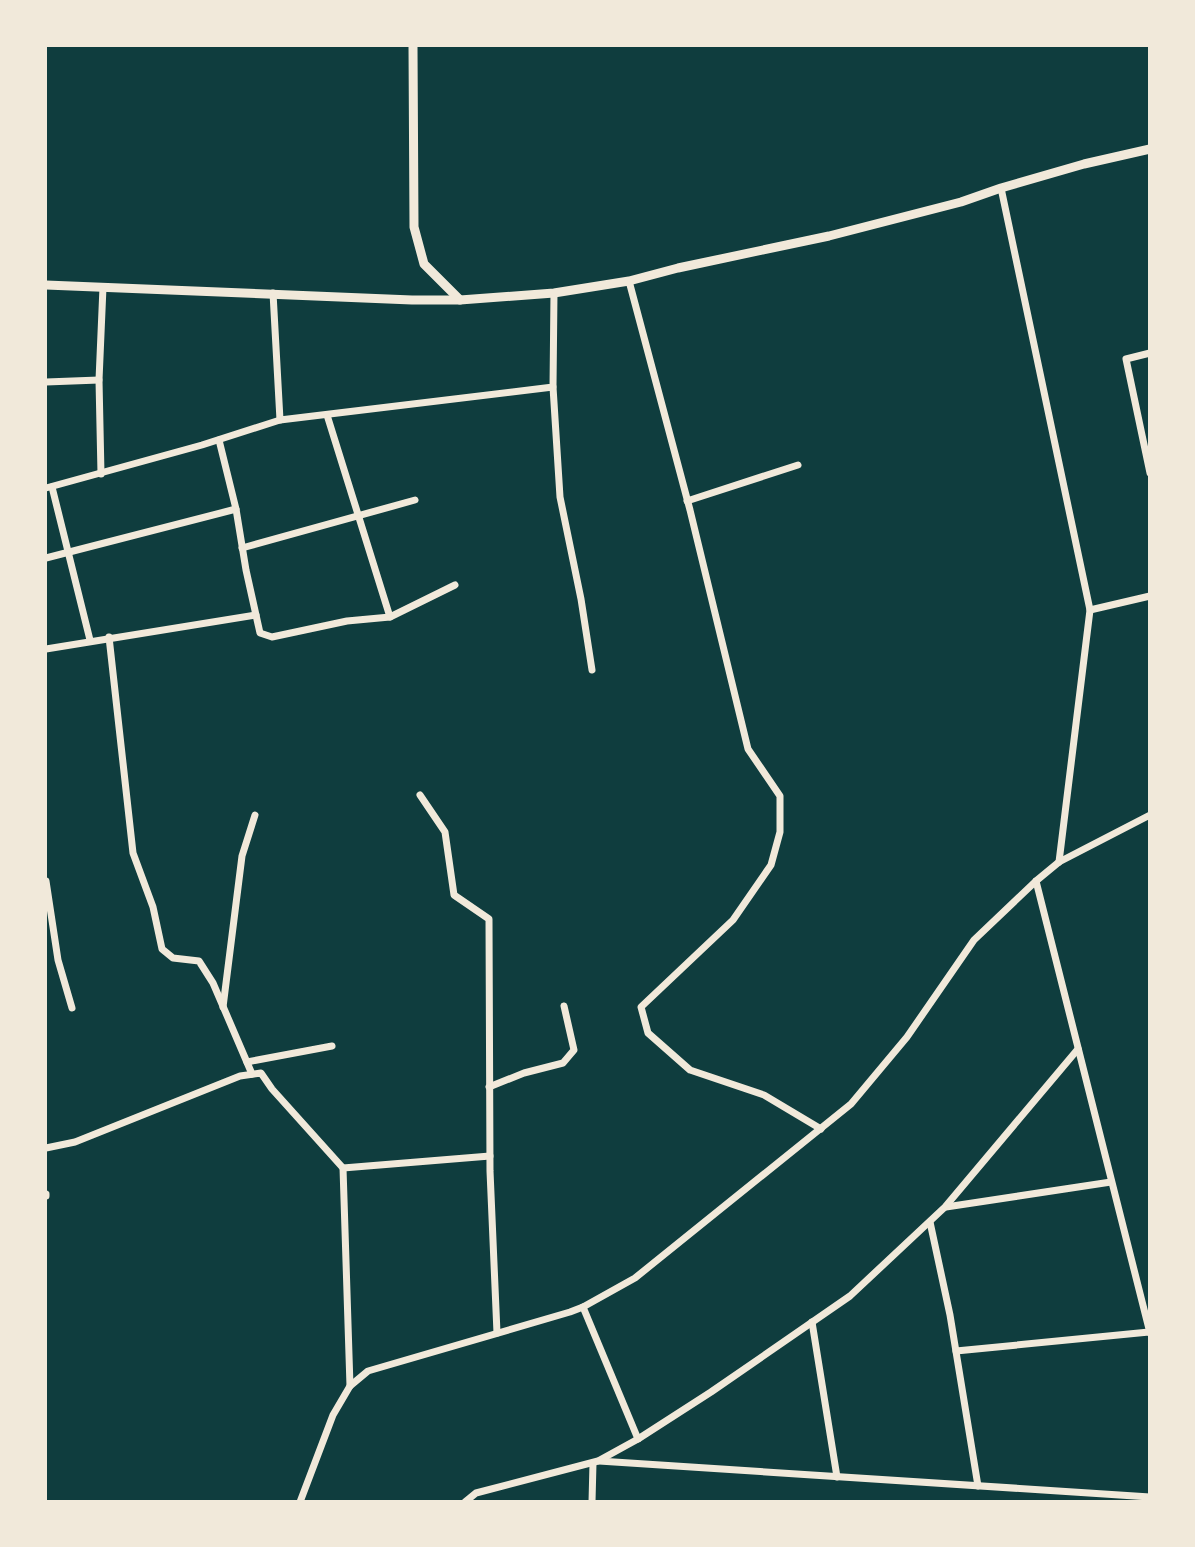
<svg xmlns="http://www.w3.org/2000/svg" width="1195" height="1547" font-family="'Alegreya Sans',sans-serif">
	<rect width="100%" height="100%" fill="#0f3d3e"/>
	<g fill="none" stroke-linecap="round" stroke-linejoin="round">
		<g stroke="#f1e9da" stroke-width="7">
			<polyline points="1001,188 1090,610 1059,862"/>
			<polyline points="629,281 690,510 748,749 780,796 780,832 771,865 733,920 641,1007 648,1033 690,1070 764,1095 821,1129"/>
			<polyline points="273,293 280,420"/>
			<polyline points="1150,353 1126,359 1150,473"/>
			<polyline points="46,382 99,380"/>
			<polyline points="553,387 560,497 581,599 592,670"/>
			<polyline points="327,415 390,617"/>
			<polyline points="219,440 236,509 246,570 260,633 272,637 347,621 390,617 455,585"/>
			<polyline points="101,474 99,380 103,287"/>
			<polyline points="52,487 90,640"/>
			<polyline points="46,488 202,445 280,420 553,387 554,293"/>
			<polyline points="687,501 798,465"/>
			<polyline points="242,548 415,500"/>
			<polyline points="46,558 236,509"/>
			<polyline points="1090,610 1150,596"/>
			<polyline points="109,637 133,853 153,907 162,949 173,958 199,961 213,983 252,1074"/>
			<polyline points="46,649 256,615"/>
			<polyline points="420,795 445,832 454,895 489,919 490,1171 497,1333"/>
			<polyline points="46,881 58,960 72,1008"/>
			<polyline points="1036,881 1150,1333"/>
			<polyline points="223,1007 242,856 255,815"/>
			<polyline points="247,1062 332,1046"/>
			<polyline points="489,1087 524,1073 563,1063 574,1050 564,1006"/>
			<polyline points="46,1148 75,1142 240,1076 261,1073 272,1089 343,1168 350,1386"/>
			<polyline points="343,1168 490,1156"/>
			<polyline points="46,1194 46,1196"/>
			<polyline points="946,1207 1111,1182"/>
			<polyline points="930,1222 950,1315 978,1486"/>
			<polyline points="583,1307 638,1439"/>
			<polyline points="812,1322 837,1477"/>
			<polyline points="956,1351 1149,1332"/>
			<polyline points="599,1461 1150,1497"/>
			<polyline points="300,1502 333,1415 350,1386 368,1371 570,1312 583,1307 635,1278 851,1104 907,1037 974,940 1036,881 1059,862 1150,815"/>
			<polyline points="465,1502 476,1493 598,1461 638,1439 711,1392 850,1296 945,1207 1078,1049"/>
			<polyline points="592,1502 593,1463"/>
		</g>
		<g stroke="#f1e9da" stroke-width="9">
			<polyline points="413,46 414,227 424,264 460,300"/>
			<polyline points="46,285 412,300 460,300 554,293 629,281 678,268 829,236 961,202 1001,188 1084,164 1150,149"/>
		</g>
	</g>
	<rect width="1195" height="1547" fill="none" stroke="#f1e9da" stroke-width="94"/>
</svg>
